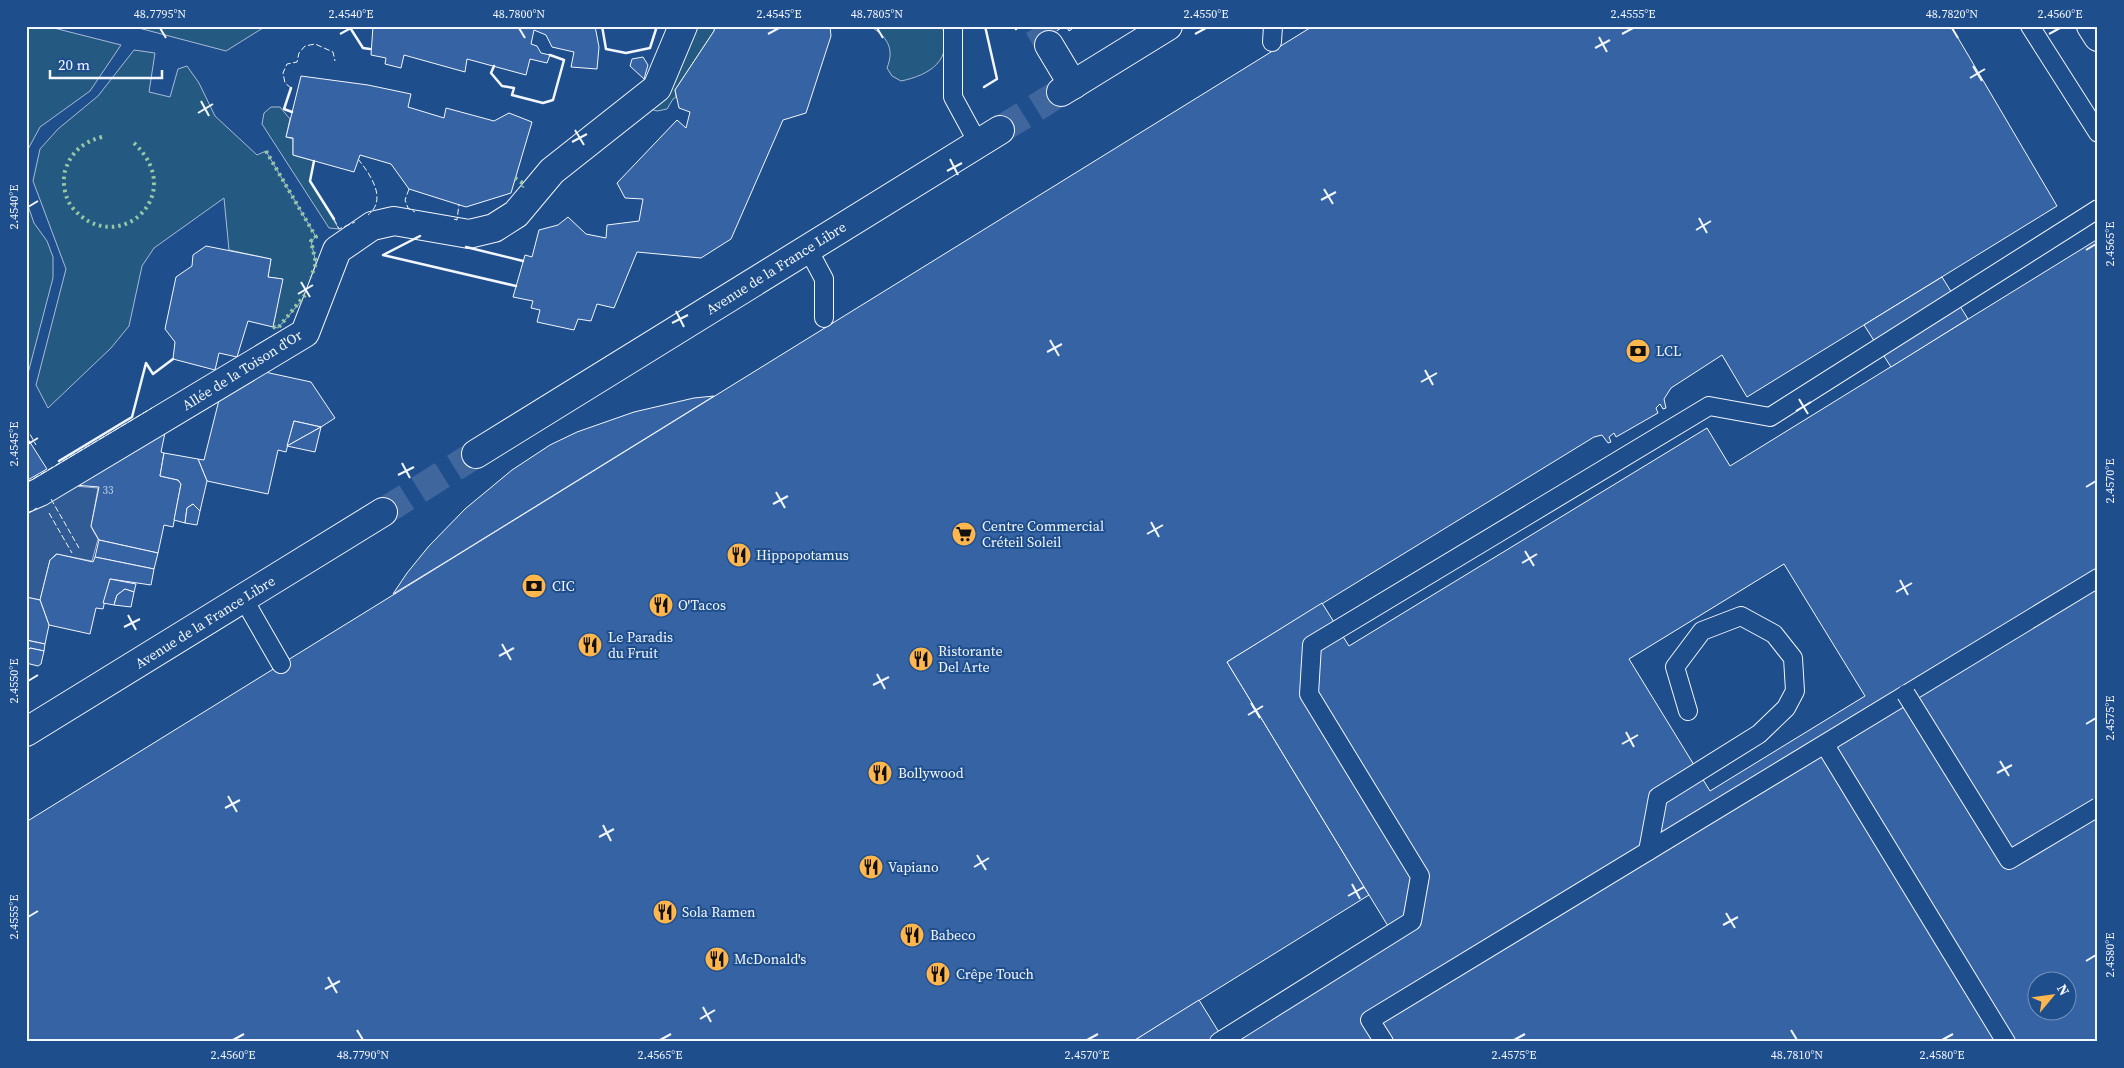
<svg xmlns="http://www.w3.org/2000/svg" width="2124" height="1068" font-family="'Source Serif 4',serif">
	<rect width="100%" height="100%" fill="#1f4e8c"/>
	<g fill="#245a82" stroke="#a8bbd7">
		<polygon points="26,26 46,26 121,45 90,91 40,127 26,153"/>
		<polygon points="131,26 266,26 226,51"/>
		<polygon points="695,26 715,26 714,31 675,90 676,97 673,99 667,109 657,111 650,109"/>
		<path d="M870 26H942C954 60 930 75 901 81L892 76 887 68C895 48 887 37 870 26Z"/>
		<polygon points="134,50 155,53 149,92 170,97 178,69 187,66 199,83 215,116 257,155 266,151 316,237 311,241 316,263 304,298 278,328 273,327 282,279 268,277 271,259 229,250 224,198 154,248 142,266 129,326 111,348 48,408 36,385 66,269 33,181 40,149 58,129 98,96"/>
		<polygon points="271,107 280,107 290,119 286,137 293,139 293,155 314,161 310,181 339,229 329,228 262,124 264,113"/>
		<polygon points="26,200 34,223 47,241 53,257 53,278 26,381"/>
	</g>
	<polygon fill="#305b95" stroke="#a8bbd7" points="74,486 98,488 91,527 98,539 92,561 56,554 50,560 40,600 26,597 26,515"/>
	<g fill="#3563a3" stroke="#f2f6ff" fill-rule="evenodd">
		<polygon points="373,26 595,26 599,47 597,69 571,67 574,52 552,47 546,35 534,30 531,44 537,46 541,53 550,55 547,63 530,59 526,75 467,59 465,72 404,55 401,68 385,64 386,58 371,55"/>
		<polygon points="715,26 830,26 831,36 806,113 783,120 731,239 701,258 637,252 614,308 597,304 591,321 578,319 574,330 537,322 540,310 531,308 533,301 513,297 525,255 532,257 539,230 558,225 568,217 586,234 606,238 607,225 639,221 643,199 625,198 617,183 677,120 686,128 690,112 679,108 675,90 714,31"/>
		<polygon points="1043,26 1064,26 1049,36"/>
		<polygon points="1066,26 1076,26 1069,31"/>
		<polygon points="1313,26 1951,26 2057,206 1747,397 1722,355 1671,388 1664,399 1666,408 1663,409 1660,404 1656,408 1658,413 1616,437 1614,433 1609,437 1611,442 1608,443 1602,435 1594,437 1227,662 1369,895 1132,1042 26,1042 26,822"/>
		<polygon points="643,57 648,65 644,79 630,66 632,59"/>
		<polygon points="301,76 368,85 411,94 408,107 444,118 446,108 494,121 509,113 532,122 511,193 466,207 409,189 391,164 360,155 354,172 293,155 293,138 286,137"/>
		<path d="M2098 239V1042H1221L1391 931 1227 662 1322 603 1349 646 1707 428 1730 466ZM1784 564 1865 696 1710 791 1629 659ZM2036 980H2066V1010H2036Z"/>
		<polygon points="206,246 271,259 268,277 283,279 273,327 248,321 237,357 219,353 215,370 173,359 175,342 165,329 176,277 192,266 193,255"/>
		<polygon points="1942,277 1968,319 1891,367 1864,325"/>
		<polygon points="251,369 311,382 335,418 321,427 294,421 286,452 278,450 268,494 207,481 198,459 204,460 221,392"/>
		<polygon points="714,396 452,558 393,594 407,573 429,546 465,509 512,470 550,445 577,432 634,412 694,398"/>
		<polygon points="294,421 321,427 287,446"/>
		<polygon points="321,427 315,452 287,446"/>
		<polygon points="166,428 161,452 164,453 160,476 178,480 181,484 173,527 164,525 158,553 99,540 91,526 99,487 75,485"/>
		<polygon points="26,436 47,469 26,481"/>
		<polygon points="164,453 198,459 207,481 200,511 193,504 187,508 185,523 174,520 181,484 178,480 160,476"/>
		<polygon points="193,504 200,511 197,525 185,523 187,508"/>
		<polygon points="99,540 158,553 154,569 95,557"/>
		<polygon points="57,554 93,562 95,557 154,569 151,585 110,579 103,609 96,608 90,634 49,625 40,600 50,560"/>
		<polygon points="110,579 136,584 134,592 125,589 117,595 114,605 103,603"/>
		<polygon points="125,589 134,592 131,607 114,605 117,595"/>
		<polygon points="26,597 40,600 49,625 45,644 26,640"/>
		<polygon points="26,640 45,644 44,651 30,648 26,653"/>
		<polygon points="30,648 44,651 41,664 38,666 26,663 26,653"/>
		<polygon points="1199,1000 1225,1042 1132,1042 1162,1023"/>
	</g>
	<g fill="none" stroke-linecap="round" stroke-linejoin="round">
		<polyline stroke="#3f679d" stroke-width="28" stroke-dasharray="28 14" stroke-linecap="butt" points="1038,26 1049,45"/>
		<g stroke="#3f679d" stroke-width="28" stroke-dasharray="28 14" stroke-linecap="butt">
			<polyline points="1000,130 1061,92"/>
			<polyline points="383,512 476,454"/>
		</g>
		<defs>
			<g id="lane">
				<polyline points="953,26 953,97 978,143"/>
				<polyline points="2030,26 2098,133"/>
				<polyline points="1272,42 1273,26"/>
				<polyline points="808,249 824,279 824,318"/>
				<polyline points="243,598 281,664"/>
				<polyline points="1825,745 2006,1042"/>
				<polyline points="1648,851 1658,797 1759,734 1786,708 1795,691 1793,658 1774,634 1741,616 1702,631 1675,667 1688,711"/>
				<polyline points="1219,1042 1412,921 1420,876 1309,694 1312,645 1709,406 1770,417 2098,209"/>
				<polyline points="1384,1042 1370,1020 2098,578"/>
			</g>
			<g id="street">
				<polyline points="1049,45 1073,85"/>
				<polyline points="26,498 40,492 305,333 337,250 372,226 394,221 469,234 494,228 516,214 552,171 657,88 683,26"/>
			</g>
			<g id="secondary">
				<polyline points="2091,26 2098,37"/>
				<polyline points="1061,92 1168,26"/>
				<polyline points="476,454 1000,130"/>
				<polyline points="26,732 383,512"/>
			</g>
		</defs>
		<use href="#lane" stroke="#f2f6ff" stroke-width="20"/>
		<use href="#street" stroke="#f2f6ff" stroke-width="30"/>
		<use href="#secondary" stroke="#f2f6ff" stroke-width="30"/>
		<use href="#lane" stroke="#1f4e8c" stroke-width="18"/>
		<use href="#street" stroke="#1f4e8c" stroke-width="28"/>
		<use href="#secondary" stroke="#1f4e8c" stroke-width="28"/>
		<defs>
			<polyline id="lane-bridge" points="1906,694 2009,860 2098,807"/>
		</defs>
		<use href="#lane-bridge" stroke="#f2f6ff" stroke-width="20" stroke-linecap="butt"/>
		<use href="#lane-bridge" stroke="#1f4e8c" stroke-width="18"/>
		<g stroke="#97c8a6" stroke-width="4" stroke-dasharray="2.5 4" stroke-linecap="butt">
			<path d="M102 137C83 142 71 152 65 171 62 183 65 198 72 207 115 260 190 196 134 143"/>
			<polyline points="266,151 316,237 311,241 316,263 311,277"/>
			<polyline points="515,178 524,184 522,187"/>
			<polyline points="273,327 278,328 305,295"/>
		</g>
		<g stroke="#f2f6ff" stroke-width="1" stroke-dasharray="6 2.5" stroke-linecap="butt">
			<polyline points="291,88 285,83 283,73 287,64 297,62 299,53 305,46 315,44 333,52 335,61"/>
			<path d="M358 159C370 174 388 199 368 215"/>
			<polyline points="409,189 405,200 408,208 415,212"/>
			<polyline points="334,219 339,229 355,222"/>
			<polyline points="454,219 457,220 459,204"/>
			<polyline points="26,427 36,445"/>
			<polyline points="26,483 152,408"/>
			<polyline points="51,499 79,548"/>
			<polyline points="49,513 72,553"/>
			<polyline points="26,514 37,508"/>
		</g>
		<g stroke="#f2f6ff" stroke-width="2.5">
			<polyline points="349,26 363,48 370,49"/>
			<polyline points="602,26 606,49 626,53 650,48 657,26"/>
			<polyline points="1014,26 1016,29"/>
			<polyline points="494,66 491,73 502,86 514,88 512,95 543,103 553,100 564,60 550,55"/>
			<polyline points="984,87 997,79 985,26"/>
			<polyline points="291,88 284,109 292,112"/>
			<polyline points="314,161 310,181 334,219"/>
			<polyline points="420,236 383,255 516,286"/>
			<polyline points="466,247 523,261"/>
			<polyline points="59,461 132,417 146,363 153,374 173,359"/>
		</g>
	</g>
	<path fill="none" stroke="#f2f6ff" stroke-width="2" d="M160 28 166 38M519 28 525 38M877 28 883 38M1952 28 1958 38M340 34 351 28M768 34 779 28M1195 34 1206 28M1622 34 1633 28M2049 34 2060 28M1599 37 1607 52M1595 48 1610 40M1973 66 1982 81M1970 78 1985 69M201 101 209 116M198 113 213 104M575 130 584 145M572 142 587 134M950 159 958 175M947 171 962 163M1324 189 1333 204M1321 200 1336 192M28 207 38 201M1699 218 1707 233M1696 230 1711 221M2086 250 2096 244M301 282 310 297M298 294 313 285M676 311 684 327M672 323 688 315M1050 340 1059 356M1047 352 1062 344M1425 370 1433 385M1421 382 1437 373M1799 399 1808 414M1796 411 1811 402M28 444 38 438M402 463 410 478M398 475 414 467M2086 487 2096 481M776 492 785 508M773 504 788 496M1151 522 1159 537M1147 534 1163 525M1525 551 1534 566M1522 563 1537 554M1900 580 1908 595M1896 592 1912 583M128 615 136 630M124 627 140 619M502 644 511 660M499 656 514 648M877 674 885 689M28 681 38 675M873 685 889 677M1251 703 1260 718M1248 715 1263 706M2086 724 2096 718M1626 732 1634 747M1622 744 1638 735M2000 761 2009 776M1997 773 2012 765M228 796 237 812M225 808 240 800M603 825 611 841M599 837 614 829M977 855 986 870M974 867 989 858M1352 884 1360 899M1348 896 1364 887M1726 913 1735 928M28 917 38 911M1723 925 1738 917M2086 961 2096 955M328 977 337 993M325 989 340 981M703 1007 711 1022M700 1019 715 1010M357 1030 363 1040M1791 1030 1797 1040M233 1040 244 1034M660 1040 671 1034M1087 1040 1098 1034M1514 1040 1525 1034M1942 1040 1953 1034"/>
	<defs>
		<symbol id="bank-disc" viewBox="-11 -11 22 22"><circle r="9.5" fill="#ffb74d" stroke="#1f4e8c"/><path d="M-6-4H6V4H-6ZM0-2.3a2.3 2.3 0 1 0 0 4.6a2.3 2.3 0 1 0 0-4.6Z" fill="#111"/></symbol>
		<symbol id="supermarket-disc" viewBox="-11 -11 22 22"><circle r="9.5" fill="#ffb74d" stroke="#1f4e8c"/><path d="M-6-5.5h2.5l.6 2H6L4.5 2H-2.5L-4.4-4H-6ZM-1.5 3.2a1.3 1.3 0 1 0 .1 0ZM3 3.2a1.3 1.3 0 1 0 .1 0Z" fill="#111"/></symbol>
		<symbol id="restaurant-disc" viewBox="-11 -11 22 22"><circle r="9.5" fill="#ffb74d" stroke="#1f4e8c"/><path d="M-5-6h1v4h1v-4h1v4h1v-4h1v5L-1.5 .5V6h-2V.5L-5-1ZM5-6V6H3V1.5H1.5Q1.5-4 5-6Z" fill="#111"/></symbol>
	</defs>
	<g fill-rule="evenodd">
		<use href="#bank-disc" x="1624" y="337" width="28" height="28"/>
		<use href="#supermarket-disc" x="950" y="520" width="28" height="28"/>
		<use href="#restaurant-disc" x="725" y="541" width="28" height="28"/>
		<use href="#bank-disc" x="520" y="572" width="28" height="28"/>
		<use href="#restaurant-disc" x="647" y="591" width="28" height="28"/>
		<use href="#restaurant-disc" x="576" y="631" width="28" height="28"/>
		<use href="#restaurant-disc" x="907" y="645" width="28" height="28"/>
		<use href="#restaurant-disc" x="866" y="759" width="28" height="28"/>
		<use href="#restaurant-disc" x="857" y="853" width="28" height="28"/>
		<use href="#restaurant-disc" x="651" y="898" width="28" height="28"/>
		<use href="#restaurant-disc" x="898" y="921" width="28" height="28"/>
		<use href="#restaurant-disc" x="703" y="945" width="28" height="28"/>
		<use href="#restaurant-disc" x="924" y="960" width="28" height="28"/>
	</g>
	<g text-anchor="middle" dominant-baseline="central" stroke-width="4" stroke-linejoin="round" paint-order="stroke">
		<g font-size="11" fill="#c3d1e8">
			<text x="108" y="490">33</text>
		</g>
		<g font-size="14" fill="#f2f6ff" stroke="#1f4e8c">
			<text transform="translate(776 268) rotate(-32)">Avenue de la France Libre</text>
			<text transform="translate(242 370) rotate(-32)">Allée de la Toison d'Or</text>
			<text transform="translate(205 622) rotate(-32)">Avenue de la France Libre</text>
		</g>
		<g font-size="14" fill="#f2f6ff" stroke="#1f4e8c" text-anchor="start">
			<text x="1656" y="351">LCL</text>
			<text x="982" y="526">Centre Commercial<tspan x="982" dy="16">Créteil Soleil</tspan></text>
			<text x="756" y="555">Hippopotamus</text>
			<text x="552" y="586">CIC</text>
			<text x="678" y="605">O'Tacos</text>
			<text x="608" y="637">Le Paradis<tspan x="608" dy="16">du Fruit</tspan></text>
			<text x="938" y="651">Ristorante<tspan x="938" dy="16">Del Arte</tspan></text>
			<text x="898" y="773">Bollywood</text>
			<text x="888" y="867">Vapiano</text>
			<text x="682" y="912">Sola Ramen</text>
			<text x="930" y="935">Babeco</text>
			<text x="734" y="959">McDonald's</text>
			<text x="956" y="974">Crêpe Touch</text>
		</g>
	</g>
	<rect width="2124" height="1068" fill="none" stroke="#1f4e8c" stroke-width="55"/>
	<g transform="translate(2052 996) rotate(61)"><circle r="24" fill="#1f4e8c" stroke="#7391ba"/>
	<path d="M0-4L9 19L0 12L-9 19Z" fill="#ffb74d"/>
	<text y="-8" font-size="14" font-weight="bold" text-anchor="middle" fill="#f2f6ff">N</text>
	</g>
	<path d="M50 70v8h112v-8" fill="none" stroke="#f2f6ff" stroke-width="2.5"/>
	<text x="58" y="70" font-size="15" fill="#f2f6ff" stroke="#1f4e8c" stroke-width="4" paint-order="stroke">20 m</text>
	<rect x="28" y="28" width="2068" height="1012" fill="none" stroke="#f2f6ff" stroke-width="2"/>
	<g font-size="12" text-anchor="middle" fill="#f2f6ff">
		<text x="160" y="18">48.7795°N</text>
		<text x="351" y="18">2.4540°E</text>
		<text x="519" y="18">48.7800°N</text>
		<text x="779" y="18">2.4545°E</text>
		<text x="877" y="18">48.7805°N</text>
		<text x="1206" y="18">2.4550°E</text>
		<text x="1633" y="18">2.4555°E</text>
		<text x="1952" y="18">48.7820°N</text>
		<text x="2060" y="18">2.4560°E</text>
		<text transform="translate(14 207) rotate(-90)" y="4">2.4540°E</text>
		<text transform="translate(2110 244) rotate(-90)" y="4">2.4565°E</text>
		<text transform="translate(14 444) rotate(-90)" y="4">2.4545°E</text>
		<text transform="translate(2110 481) rotate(-90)" y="4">2.4570°E</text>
		<text transform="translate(14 681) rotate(-90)" y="4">2.4550°E</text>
		<text transform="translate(2110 718) rotate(-90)" y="4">2.4575°E</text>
		<text transform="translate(14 917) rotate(-90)" y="4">2.4555°E</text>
		<text transform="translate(2110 955) rotate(-90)" y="4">2.4580°E</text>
		<text x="233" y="1059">2.4560°E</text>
		<text x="363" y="1059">48.7790°N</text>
		<text x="660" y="1059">2.4565°E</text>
		<text x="1087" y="1059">2.4570°E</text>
		<text x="1514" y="1059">2.4575°E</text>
		<text x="1797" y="1059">48.7810°N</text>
		<text x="1942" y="1059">2.4580°E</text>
	</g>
</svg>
